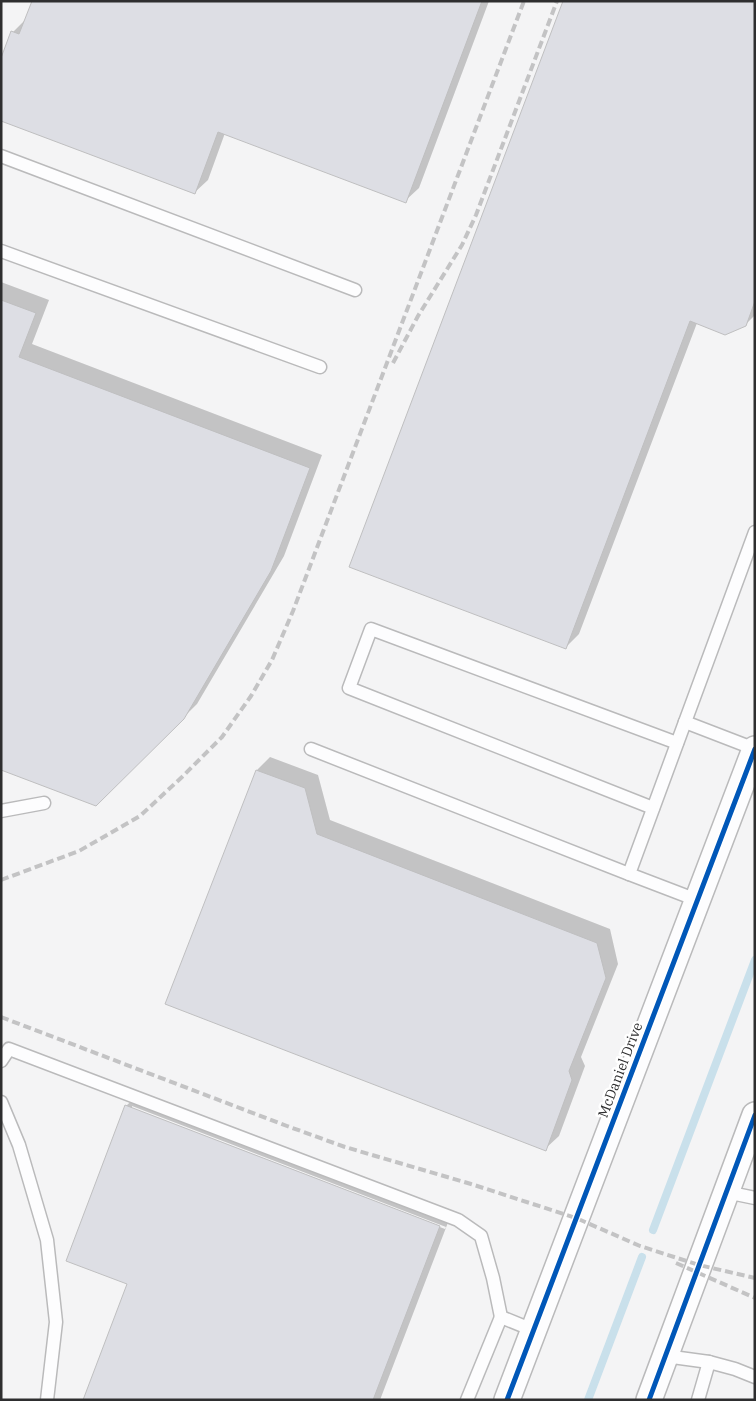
<svg xmlns="http://www.w3.org/2000/svg" width="756" height="1401" font-family="'IBM Plex Serif',serif">
	<rect width="100%" height="100%" fill="#f4f4f5"/>
	<g fill="#0003" fill-rule="evenodd">
		<polygon points="33,1 489,1 419,188 405,201 225,133 208,180 194,193 13,32 26,19"/>
		<polygon points="755,1 755,315 745,325 697,323 579,634 566,647"/>
		<polygon points="1,282 49,300 32,344 322,455 284,556 197,704 95,805 1,768"/>
		<polygon points="270,757 318,775 330,820 610,929 618,964 581,1057 585,1066 559,1136 545,1149 167,1003 257,770"/>
		<path d="M140 1093 452 1212 380 1400H84L129 1284 126 1106ZM132 1106 446 1227 445 1229 132 1109Z"/>
	</g>
	<g fill="none" stroke-linecap="round" stroke-linejoin="round">
		<g stroke="#c9e0eb" stroke-width="8">
			<polyline points="653,1230 755,960"/>
			<polyline points="588,1400 642,1257"/>
		</g>
	</g>
	<g fill="#dddee4" stroke="#bfbfc0">
		<polygon points="32,1 482,1 406,203 218,132 195,194 1,121 1,58 11,31 19,34"/>
		<polygon points="563,1 755,1 755,301 746,326 725,335 690,321 566,649 349,567"/>
		<polygon points="1,300 36,313 19,357 310,468 271,571 184,719 96,806 1,770"/>
		<polygon points="256,770 305,788 317,834 597,943 606,978 569,1071 572,1080 546,1151 165,1004"/>
		<polygon points="125,1105 440,1226 373,1400 83,1400 127,1284 66,1261"/>
	</g>
	<g fill="none" stroke-linecap="round" stroke-linejoin="round">
		<defs>
			<g id="service">
				<polyline points="1,156 355,290"/>
				<polyline points="1,251 320,367"/>
				<polyline points="685,722 755,749"/>
				<polyline points="311,749 629,874"/>
				<polyline points="653,808 349,688 371,629 677,743"/>
				<polyline points="1,811 44,803"/>
				<polyline points="697,900 629,874 755,532"/>
				<polyline points="1,1061 9,1049 458,1220 481,1236 493,1278 501,1317 533,1330"/>
				<polyline points="1,1102 19,1145 47,1240 56,1322 47,1400"/>
				<polyline points="726,1192 755,1198"/>
				<polyline points="665,1356 709,1362"/>
				<polyline points="467,1400 501,1317"/>
				<polyline points="698,1400 709,1362 735,1369 755,1377"/>
			</g>
			<g id="minor">
				<polyline points="507,1400 755,749"/>
				<polyline points="649,1400 755,1115"/>
			</g>
		</defs>
		<use href="#service" stroke="#bababb" stroke-width="15"/>
		<use href="#minor" stroke="#bababb" stroke-width="28"/>
		<use href="#service" stroke="#fdfdfe" stroke-width="12"/>
		<use href="#minor" stroke="#fdfdfe" stroke-width="25"/>
		<g stroke="#c3c3c4" stroke-width="4" stroke-dasharray="8 4" stroke-linecap="butt">
			<polyline points="393,363 418,316 462,245 476,215 557,1"/>
			<polyline points="1,880 79,851 140,816 182,777 222,737 251,696 272,660 293,611 524,1"/>
			<polyline points="1,1017 287,1126 345,1147 471,1184 576,1218 640,1246 699,1265 755,1278"/>
			<polyline points="676,1263 755,1298"/>
		</g>
		<defs>
			<g id="cycleway">
				<polyline points="507,1400 755,749"/>
				<polyline points="649,1400 755,1115"/>
			</g>
		</defs>
		<use href="#cycleway" stroke="#fff" stroke-width="8"/>
		<use href="#cycleway" stroke="#0057b8" stroke-width="5"/>
	</g>
	<g text-anchor="middle" dominant-baseline="central" stroke-width="5" stroke-linejoin="round" paint-order="stroke">
		<g font-size="14" fill="#2e2e2f" stroke="#fff">
			<text transform="translate(620 1070) rotate(-69)">McDaniel Drive</text>
		</g>
	</g>
	<rect width="756" height="1401" fill="none" stroke="#2e2e2f" stroke-width="5"/>
</svg>
